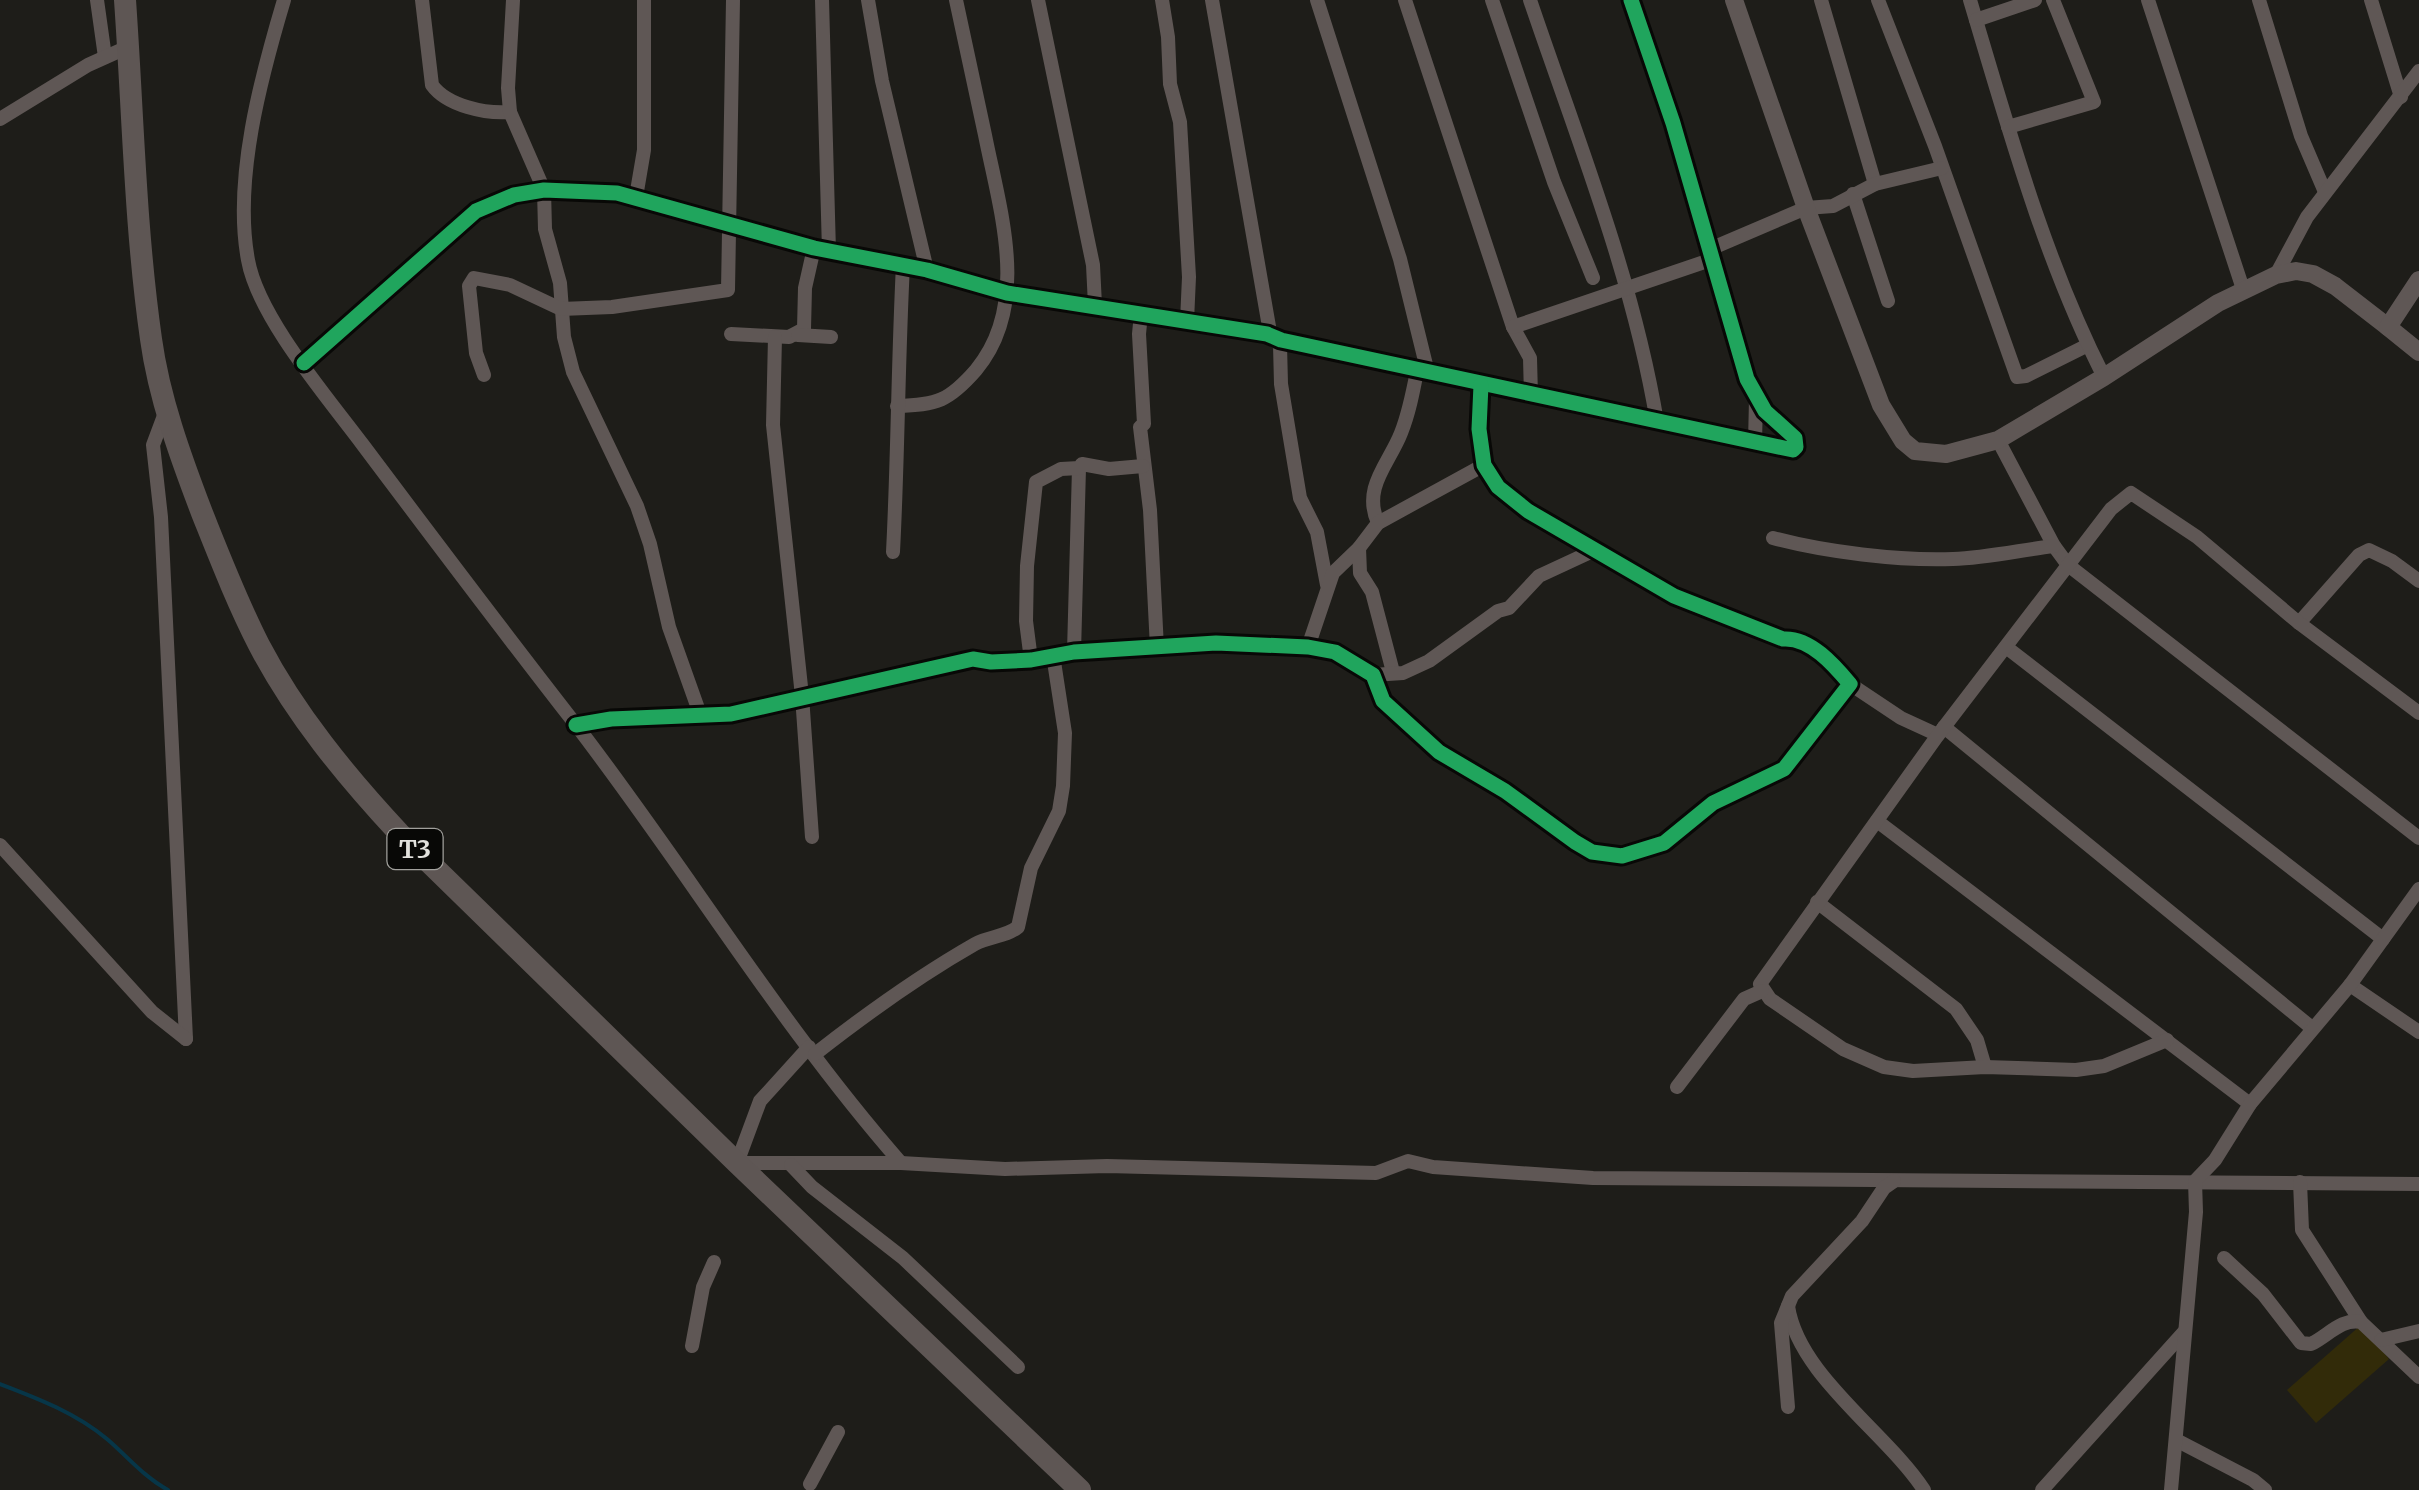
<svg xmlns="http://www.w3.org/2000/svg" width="2419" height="1490" font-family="Merriweather,serif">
	<rect width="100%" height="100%" fill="#1e1d19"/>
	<polygon fill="#322b09" points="2361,1325 2389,1359 2316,1423 2287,1390"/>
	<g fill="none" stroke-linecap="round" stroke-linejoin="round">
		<path stroke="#073648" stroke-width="4" d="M0 1384C37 1398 76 1413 107 1439 127 1456 144 1477 168 1490"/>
		<g stroke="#5f5755" stroke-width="14">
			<polyline points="97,0 105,57"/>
			<path d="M284 0C261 77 233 180 248 260 258 317 328 398 363 445 432 537 502 630 573 721 685 866 780 1025 901 1163"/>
			<path d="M422 0 432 85C447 106 486 114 510 112"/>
			<polyline points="513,0 508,88 510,112 544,190 545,229 560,283 564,337 573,372 637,506 650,544 669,627 700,714"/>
			<polyline points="822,0 829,251"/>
			<polyline points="868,0 882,81 927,270"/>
			<polyline points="1038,0 1093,265 1095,305"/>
			<polyline points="1162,0 1168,37 1170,84 1180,122 1189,277 1187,321"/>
			<polyline points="1212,0 1271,338 1280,345 1281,384 1300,498 1317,532 1327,585"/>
			<polyline points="1317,0 1400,259 1428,373"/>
			<polyline points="1405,0 1513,327 1530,358 1531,396"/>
			<polyline points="1492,0 1554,182 1593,278"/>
			<path d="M1530 0C1577 139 1633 277 1657 422"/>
			<polyline points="1821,0 1875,184"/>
			<polyline points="1878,0 1935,146 2017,377 2026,376 2088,345"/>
			<path d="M1970 0C2008 127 2044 259 2104 377"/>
			<polyline points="2148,0 2243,289"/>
			<polyline points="2259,0 2301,136 2325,192"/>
			<polyline points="2371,0 2401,97"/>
			<polyline points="1976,20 2035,0"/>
			<polyline points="0,119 88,65 128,47"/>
			<polyline points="2008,127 2094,102 2053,0"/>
			<polyline points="1853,194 1888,301"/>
			<polyline points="636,197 644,150 644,0"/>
			<polyline points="1710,249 1806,208 1833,206 1875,184 1942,168"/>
			<polyline points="2276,275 2307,217 2419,71"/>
			<polyline points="1141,313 1139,334 1144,424 1140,427 1150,510 1157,648"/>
			<polyline points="1513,327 1713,259"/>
			<polyline points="731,334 789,337 804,329 805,288 814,248"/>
			<polyline points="798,335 831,337"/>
			<polyline points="775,337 773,425 802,696 812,837"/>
			<polyline points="304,363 476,211 514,195 544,190 617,193 814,248 927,270 1007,293 1267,334 1281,340 1793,450 1796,447 1795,438 1765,411 1747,379 1673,123 1631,0"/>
			<polyline points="484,375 476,353 469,286 474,278 510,285 561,309 612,307 728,290 733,0"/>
			<path d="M897 406C937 405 949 401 976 370 1031 304 1000 211 985 135 975 90 966 45 956 0"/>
			<polyline points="165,413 153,445 161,517 186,1039"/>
			<polyline points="1998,440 2054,546 2068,565 2419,838"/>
			<polyline points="1755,443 1756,399"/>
			<path d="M1378 523C1362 487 1389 464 1401 433 1409 413 1413 392 1417 371"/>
			<path d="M1773 538C1825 552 1899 561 1953 559 1986 558 2021 550 2054 546"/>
			<polyline points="1359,548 1360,573 1372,592 1393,672"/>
			<path d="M893 552C898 456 898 361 903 265"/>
			<polyline points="2299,623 2359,555 2369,550 2392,561 2419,581"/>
			<polyline points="1308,647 1333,573 1359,548 1378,523 1484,465"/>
			<polyline points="2006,647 2383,939"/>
			<polyline points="1074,652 1079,468"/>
			<polyline points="1031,660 1026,621 1027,566 1036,482 1061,469 1079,468 1082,464 1109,469 1143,466"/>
			<polyline points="1373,675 1403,673 1429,661 1498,611 1509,608 1539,576 1595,550"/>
			<polyline points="1850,684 1901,718 1938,735"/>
			<path d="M576 725 611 719 731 714 973 659 991 662 1031 660 1074 652 1216 643 1308 647 1335 652 1373 675 1383 701 1439 752 1505 791 1575 842 1592 852 1622 856 1664 843 1713 803 1784 769 1850 684C1834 665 1810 637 1783 639L1674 596 1528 511 1498 487 1484 465 1479 429 1481 385"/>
			<polyline points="1944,727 2312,1028"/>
			<polyline points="1877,821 2250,1104"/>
			<polyline points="0,845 152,1012 186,1039"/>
			<polyline points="1817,902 1956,1009 1977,1040 1985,1067"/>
			<polyline points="2350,985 2419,1032"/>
			<polyline points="2167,1040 2104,1066 2076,1070 1985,1067 1913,1071 1884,1067 1843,1049 1770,999 1760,984 1938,735 2111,509 2131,493 2197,537 2299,623 2419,713"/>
			<polyline points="809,1047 760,1101 737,1163 901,1163 1005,1169 1107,1166 1376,1173 1408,1161 1433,1167 1593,1178 2419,1184"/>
			<path d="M815 1054C866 1014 919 976 975 944 989 936 1006 937 1018 927L1031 868 1059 811 1063 786 1065 733 1053 655"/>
			<polyline points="1677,1087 1744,999 1762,991"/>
			<polyline points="791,1165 812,1187 903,1258 1018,1367"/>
			<polyline points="2300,1182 2302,1230 2361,1322"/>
			<path d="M2224 1258 2263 1294 2301 1343 2311 1344C2328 1336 2341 1318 2361 1322L2419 1377"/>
			<path d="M1788 1306C1798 1375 1887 1433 1924 1490"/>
			<polyline points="2381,1340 2419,1331"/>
			<polyline points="692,1346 703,1287 714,1262"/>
			<polyline points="1788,1407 1781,1323 1792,1296 1862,1221 1884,1188 1894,1181"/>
			<polyline points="2178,1441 2253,1480 2265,1490"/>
			<polyline points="810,1484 838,1432"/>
			<polyline points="2042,1490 2185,1331"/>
			<polyline points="2171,1490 2196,1212 2195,1181 2215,1160 2250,1104 2350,985 2419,889"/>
		</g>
		<g stroke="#5f5755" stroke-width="18">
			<polyline points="1734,0 1806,208 1881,405 1903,441 1915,451 1946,454 1998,440 2104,377 2218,303 2276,275 2296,271 2313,274 2335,286 2388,327"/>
			<polyline points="2419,280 2388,327 2419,352"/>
		</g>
		<path stroke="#5e5654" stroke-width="22" d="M125 0C133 113 135 227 151 339 159 398 181 458 202 513 220 558 237 602 259 645 295 714 346 776 399 833L737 1163 1080 1490"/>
		<defs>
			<g id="cycleway">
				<polyline points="304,363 476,211 514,195 544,190 617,193 814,248 927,270 1007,293 1267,334 1281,340 1793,450 1796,447 1795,438 1765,411 1747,379 1673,123 1631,0"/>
				<path d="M576 725 611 719 731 714 973 659 991 662 1031 660 1074 652 1216 643 1308 647 1335 652 1373 675 1383 701 1439 752 1505 791 1575 842 1592 852 1622 856 1664 843 1713 803 1784 769 1850 684C1834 665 1810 637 1783 639L1674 596 1528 511 1498 487 1484 465 1479 429 1481 385"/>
			</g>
		</defs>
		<use href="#cycleway" stroke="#080806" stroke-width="21"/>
		<use href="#cycleway" stroke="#20a55d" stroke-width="15"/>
	</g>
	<g text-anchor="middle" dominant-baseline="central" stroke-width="9" stroke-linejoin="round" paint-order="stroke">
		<rect fill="#080806" stroke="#a1a09c" stroke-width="2.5" x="387.5" y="829" width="55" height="40" rx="8"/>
		<g font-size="25" font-weight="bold" fill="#e2e1dd">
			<text x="415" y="849">T3</text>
		</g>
	</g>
</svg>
